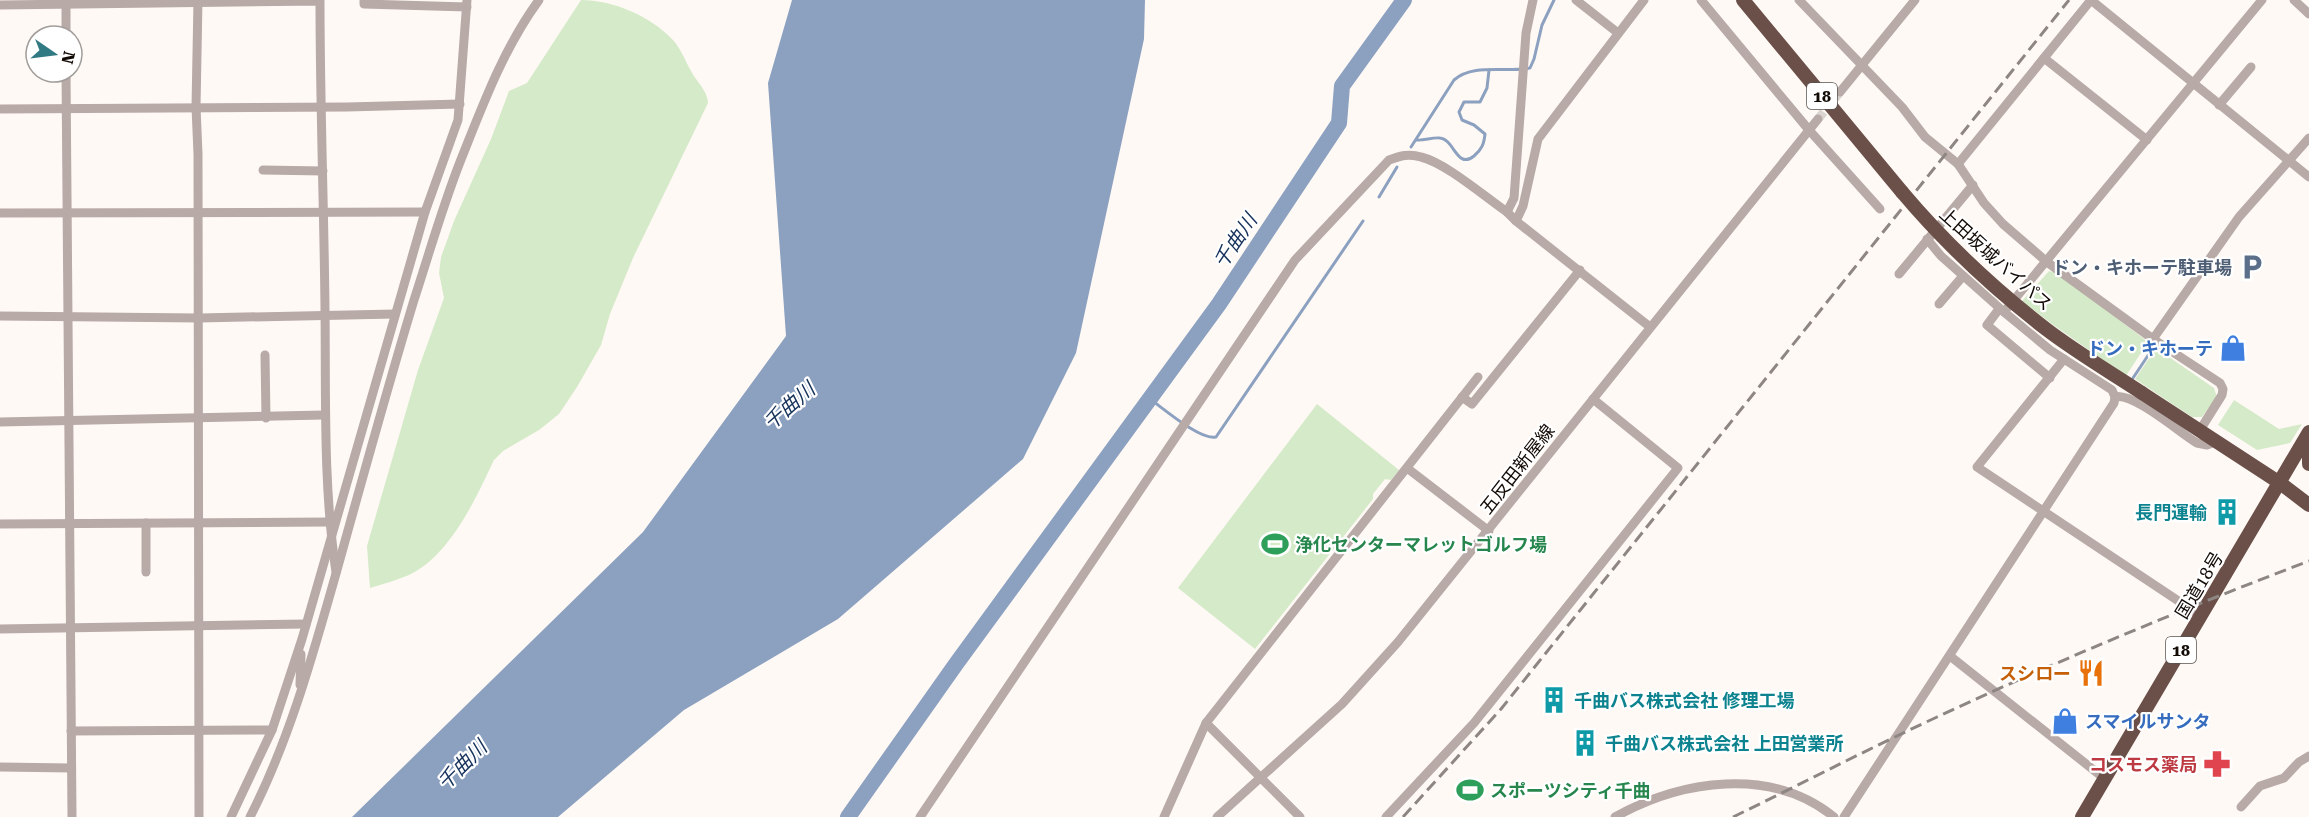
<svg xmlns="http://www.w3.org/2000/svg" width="2309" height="817" font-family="'Roboto Serif','Noto Sans JP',serif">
	<rect width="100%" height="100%" fill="#fff9f5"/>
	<g fill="#d5eac8">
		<path d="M581 0C613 0 650 16 672 39 681 48 685 61 691 71 697 83 707 89 708 103L633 258 610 314 601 345 577 387 559 414 539 430 503 451 494 460C476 498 450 556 409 575 397 580 383 584 370 588L367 546 418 370 444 298 439 273 441 257 454 221 491 139 509 91 527 83Z"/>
		<polygon points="2049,271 2058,273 2148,342 2126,376 2052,324 2022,301"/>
		<polygon points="2156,348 2214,388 2217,397 2202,417 2192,417 2135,379"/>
		<polygon points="2234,400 2279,429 2302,424 2290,443 2257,450 2218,425"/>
		<polygon points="1317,404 1399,470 1391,480 1385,479 1373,494 1373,499 1255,649 1178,588"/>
	</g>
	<polygon fill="#8ca1c0" points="792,0 1145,0 1144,39 1076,353 1023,459 838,619 684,710 558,817 352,817 643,532 786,336 768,83"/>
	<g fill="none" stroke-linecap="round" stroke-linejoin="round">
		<g stroke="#8ca1c0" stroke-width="3">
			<path d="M1416 140C1424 141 1432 137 1440 138 1454 139 1457 170 1474 156 1482 149 1484 144 1485 134L1474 125 1462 120 1459 112 1464 102H1480L1487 88 1489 70"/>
			<path d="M1411 147 1454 80C1474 63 1505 73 1530 68L1534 59 1542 25 1554 0"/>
			<polyline points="1379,197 1397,167"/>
			<polyline points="2133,378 2153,348"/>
			<path d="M1150 399C1164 409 1201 441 1216 437L1363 221"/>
		</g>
		<polyline stroke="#8ca1c0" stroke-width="16" points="848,817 956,664 1219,304 1339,123 1342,86 1404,0"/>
		<polyline stroke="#dbd5d1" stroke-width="9" stroke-dasharray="9 4.5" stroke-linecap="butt" points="1818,119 1840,92"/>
		<g stroke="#b8aaa7" stroke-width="9">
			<polyline points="66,0 66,36"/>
			<polyline points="198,0 196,107 198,154 199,817"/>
			<polyline points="364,0 364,4 467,7"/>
			<polyline points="1576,0 1618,33"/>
			<polyline points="1701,0 1809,130 1880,209"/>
			<polyline points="1799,0 1902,107 1925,137 1958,164 1984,203 2003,224 2047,262 2153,339 2220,383 2223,389 2222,395 2200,430"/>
			<polyline points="2091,0 2309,177"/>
			<polyline points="2294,0 2309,14"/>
			<path d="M0 5 320 1C320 104 324 207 325 309 326 397 323 485 336 572"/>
			<polyline points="2044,58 2147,140"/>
			<polyline points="66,72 72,817"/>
			<polyline points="1840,92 1915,0"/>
			<polyline points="2219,105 2251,67"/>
			<polyline points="0,109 347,107 460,104"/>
			<polyline points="1958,164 2091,0"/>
			<polyline points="263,170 323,171"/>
			<polyline points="1507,212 1514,198 1526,33 1533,0"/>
			<polyline points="0,213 425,212"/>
			<polyline points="1516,221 1523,206 1538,139 1644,0"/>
			<polyline points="1927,239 1941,256 2004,312"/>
			<polyline points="1899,274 1973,185"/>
			<polyline points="1939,304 1963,276"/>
			<polyline points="1999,309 1987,325 2050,378"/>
			<polyline points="0,316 199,318 395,314"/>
			<polyline points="2153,339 2239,217 2309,138"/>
			<polyline points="265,355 266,418"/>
			<polyline points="2064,359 1977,467 2201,616"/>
			<polyline points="1462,397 1472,404 1580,270"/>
			<path d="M2115 397C2133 392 2180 433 2197 443L2207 445 2217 441"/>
			<polyline points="0,422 324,415"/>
			<polyline points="1407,468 1489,531"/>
			<polyline points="146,523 146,572"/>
			<polyline points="0,524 329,522"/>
			<polyline points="0,629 306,624"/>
			<polyline points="1950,656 2105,779"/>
			<polyline points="300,685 301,654"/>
			<polyline points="1206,723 1300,817"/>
			<polyline points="71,731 272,730"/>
			<polyline points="0,767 71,768"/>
			<polyline points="2241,807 2260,786 2284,778 2299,762 2309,756"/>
			<polyline points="231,817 272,730 302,639 425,212 458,120 467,0"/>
			<path d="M250 817C290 739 313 654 337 570 362 480 387 389 414 300 429 254 442 208 460 162 482 107 503 49 539 0"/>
			<path d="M920 817 1295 260 1389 160C1400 156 1409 153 1421 157 1446 163 1485 197 1507 212L1516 221 1650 327"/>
			<polyline points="1164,817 1206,723 1478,377"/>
			<polyline points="1217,817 1342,704 1398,642 1818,119"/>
			<polyline points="1386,817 1474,723 1678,468 1593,399"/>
			<path d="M1615 817C1681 780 1771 766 1834 817"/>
			<polyline points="1844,817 2114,403 2115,397 2112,390 2050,350 2004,312 2262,0"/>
		</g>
		<g stroke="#6b504a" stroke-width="14">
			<polyline points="1743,0 1902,192"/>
			<polyline points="2142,393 2280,483 2309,505"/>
			<polyline points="2309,452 2309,464"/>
			<polyline points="2082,817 2309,432"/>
		</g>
		<g stroke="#8d8682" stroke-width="3" stroke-dasharray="12 6" stroke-linecap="butt">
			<polyline points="1403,817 1501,709 2069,0"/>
			<path d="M1733 817C1801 784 1868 749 1937 717 2059 660 2183 609 2309 561"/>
		</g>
		<path stroke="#6b504a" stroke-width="14" d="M1902 192C1945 243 1993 288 2046 329 2076 352 2110 372 2142 393"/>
	</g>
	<defs>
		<symbol id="parking-bare" viewBox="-9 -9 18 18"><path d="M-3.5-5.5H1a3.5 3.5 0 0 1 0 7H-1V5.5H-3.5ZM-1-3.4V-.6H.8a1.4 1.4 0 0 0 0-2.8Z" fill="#5c6f8a" stroke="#fff" stroke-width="2.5" paint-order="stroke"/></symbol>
		<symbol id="shop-bare" viewBox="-9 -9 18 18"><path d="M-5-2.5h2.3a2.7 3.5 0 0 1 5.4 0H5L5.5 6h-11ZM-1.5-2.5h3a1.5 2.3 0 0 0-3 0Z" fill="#3f7fe0" stroke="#fff" stroke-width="2.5" paint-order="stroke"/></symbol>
		<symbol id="building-bare" viewBox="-9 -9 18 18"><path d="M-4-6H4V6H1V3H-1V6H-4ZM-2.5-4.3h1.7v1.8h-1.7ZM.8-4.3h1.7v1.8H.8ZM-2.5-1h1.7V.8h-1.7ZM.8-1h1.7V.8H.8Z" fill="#0f9aa8" stroke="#fff" stroke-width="2.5" paint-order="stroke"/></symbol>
		<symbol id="stadium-bare" viewBox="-9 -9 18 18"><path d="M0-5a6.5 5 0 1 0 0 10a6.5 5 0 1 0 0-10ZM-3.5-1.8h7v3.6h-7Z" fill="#2e9e5b" stroke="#fff" stroke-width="2.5" paint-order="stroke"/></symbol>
		<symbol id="restaurant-bare" viewBox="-9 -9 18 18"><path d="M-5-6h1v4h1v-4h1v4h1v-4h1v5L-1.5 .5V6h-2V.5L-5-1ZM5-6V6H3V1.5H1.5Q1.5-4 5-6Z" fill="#e8710a" stroke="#fff" stroke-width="2.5" paint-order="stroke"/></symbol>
		<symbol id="pharmacy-bare" viewBox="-9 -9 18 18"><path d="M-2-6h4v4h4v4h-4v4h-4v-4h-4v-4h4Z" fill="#e0444e" stroke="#fff" stroke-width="2.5" paint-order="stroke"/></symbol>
	</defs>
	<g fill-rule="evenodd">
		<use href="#parking-bare" x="2233" y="248" width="38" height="38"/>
		<use href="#shop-bare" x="2214" y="329" width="38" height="38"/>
		<use href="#building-bare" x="2208" y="493" width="38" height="38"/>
		<use href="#stadium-bare" x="1256" y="525" width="38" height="38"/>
		<use href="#restaurant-bare" x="2072" y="654" width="38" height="38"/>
		<use href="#building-bare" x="1535" y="681" width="38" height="38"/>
		<use href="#shop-bare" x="2046" y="702" width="38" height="38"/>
		<use href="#building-bare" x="1566" y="724" width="38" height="38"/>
		<use href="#pharmacy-bare" x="2198" y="745" width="38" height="38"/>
		<use href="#stadium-bare" x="1451" y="771" width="38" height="38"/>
	</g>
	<g text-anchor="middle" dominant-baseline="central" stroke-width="4.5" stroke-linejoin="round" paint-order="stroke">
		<g fill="#fff" stroke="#595450" stroke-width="1.5">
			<rect x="1807" y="83" width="30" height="26" rx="4.5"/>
			<rect x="2166" y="637" width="30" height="26" rx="4.5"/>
		</g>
		<g font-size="16" font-weight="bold" fill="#120a05">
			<text x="1822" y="96">18</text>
			<text x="2181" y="650">18</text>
		</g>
		<g font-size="18" fill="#120a05" stroke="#fff">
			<text transform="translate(1996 259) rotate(42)">上田坂城バイパス</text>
			<text transform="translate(1517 469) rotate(-52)">五反田新屋線</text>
			<text transform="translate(2199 585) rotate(-59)">国道18号</text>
		</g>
		<g font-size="18" font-weight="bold" fill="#4e5e75" stroke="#fff" text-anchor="end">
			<text x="2232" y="267">ドン・キホーテ駐車場</text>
		</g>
		<g font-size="18" font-weight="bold" fill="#366cbe" stroke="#fff" text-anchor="end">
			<text x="2213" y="348">ドン・キホーテ</text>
			<text x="2085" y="721" text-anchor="start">スマイルサンタ</text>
		</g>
		<g font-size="18" font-weight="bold" fill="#0d838f" stroke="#fff" text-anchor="start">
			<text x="2207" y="512" text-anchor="end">長門運輸</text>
			<text x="1574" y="700">千曲バス株式会社 修理工場</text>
			<text x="1605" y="743">千曲バス株式会社 上田営業所</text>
		</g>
		<g font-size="18" font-weight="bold" fill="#27864d" stroke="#fff" text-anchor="start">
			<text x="1295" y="544">浄化センターマレットゴルフ場</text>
			<text x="1490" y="790">スポーツシティ千曲</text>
		</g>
		<g font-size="18" font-weight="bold" fill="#c56008" stroke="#fff" text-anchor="end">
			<text x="2071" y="673">スシロー</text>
		</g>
		<g font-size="18" font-weight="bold" fill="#be3a42" stroke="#fff" text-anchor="end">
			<text x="2197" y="764">コスモス薬局</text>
		</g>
		<g font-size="20" font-style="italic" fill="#16325b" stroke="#fff">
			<text transform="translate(1235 241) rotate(-56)">千曲川</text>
			<text transform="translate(789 406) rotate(-41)">千曲川</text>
			<text transform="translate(462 765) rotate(-45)">千曲川</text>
		</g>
	</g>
	<g transform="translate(54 54) rotate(104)"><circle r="28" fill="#ffffff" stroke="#a09d9b" stroke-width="1.5"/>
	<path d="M0-4.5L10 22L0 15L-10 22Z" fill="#327a83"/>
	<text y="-9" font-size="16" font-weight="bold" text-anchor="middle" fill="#120a05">N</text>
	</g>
</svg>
